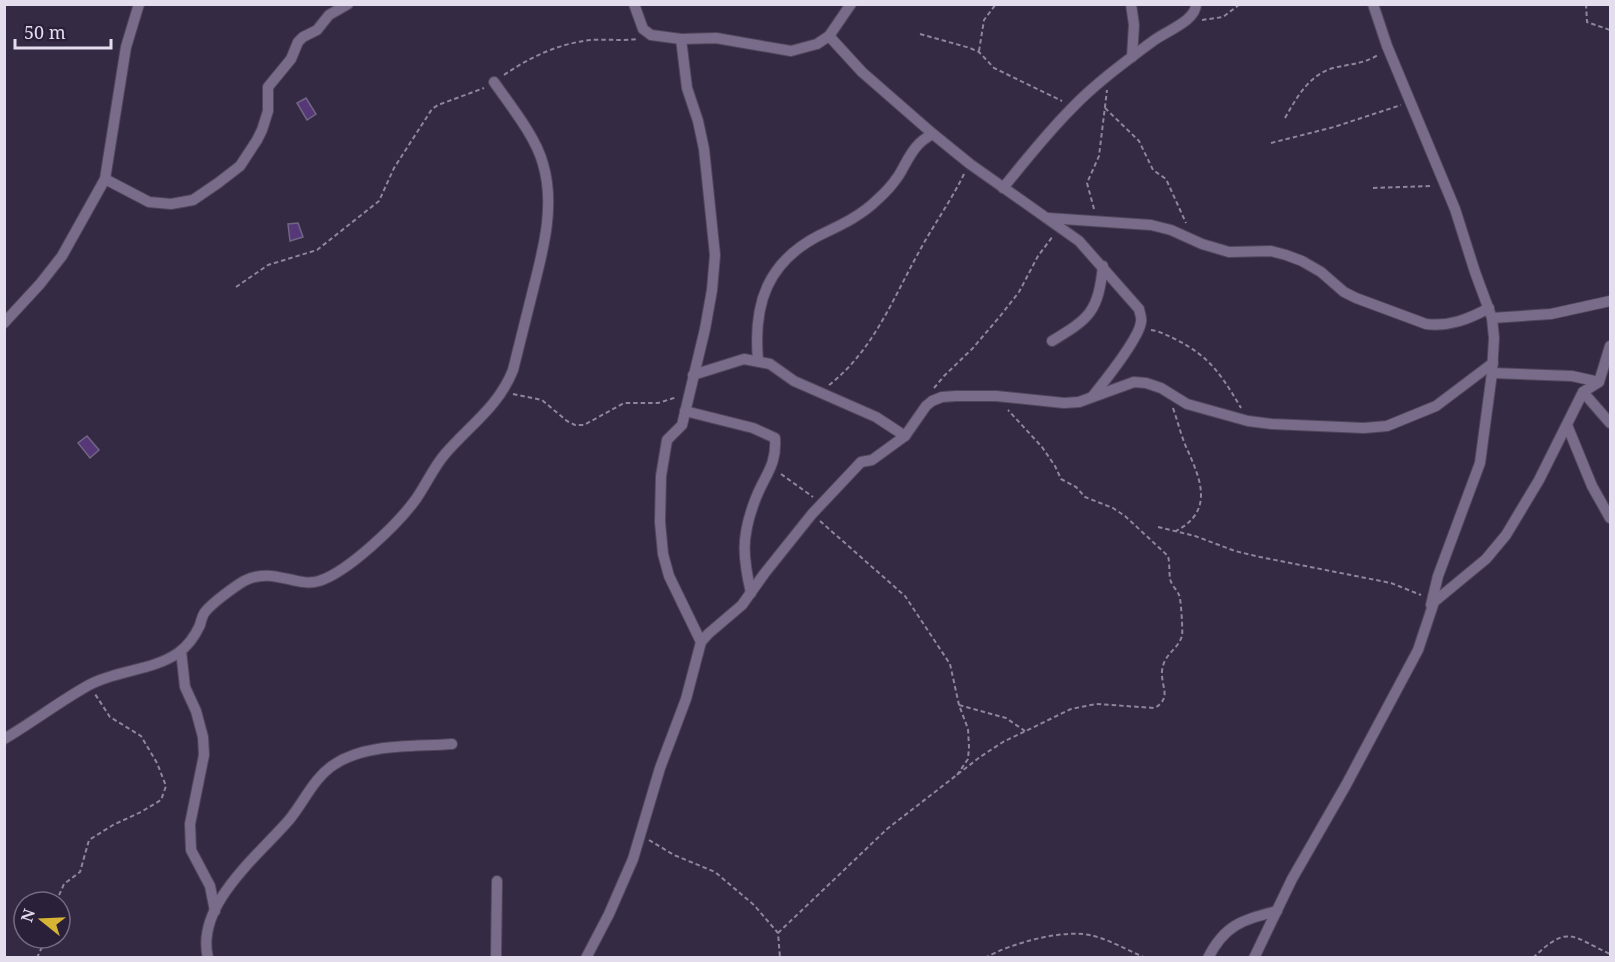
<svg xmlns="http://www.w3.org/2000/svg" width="1615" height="962" font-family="'Noto Serif',serif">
	<rect width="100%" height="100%" fill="#352a43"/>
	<g fill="#563879" stroke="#716683" stroke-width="1.5">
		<polygon points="306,98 316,114 307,120 297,103"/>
		<polygon points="298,223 303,237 290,241 288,224"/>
		<polygon points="87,436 99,450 90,458 78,443"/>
	</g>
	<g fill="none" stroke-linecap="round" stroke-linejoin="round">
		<defs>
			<g id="street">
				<polyline points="634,4 643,29 651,35 681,39 716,38 791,51 817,44 829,36 851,4"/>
				<polyline points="1131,4 1134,25 1132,57"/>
				<polyline points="1373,4 1387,46 1455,209 1475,272 1492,318 1494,338 1492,373 1480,463 1438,576 1431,605"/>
				<path d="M829 36 862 72 933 134 970 164 1079 241 1139 309C1140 314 1142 318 1141 322 1139 339 1104 382 1092 397"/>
				<polyline points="681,39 687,88 698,121 704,149 715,255 712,290 705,329 682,425 667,440 661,476 660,522 663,554 669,576 701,642"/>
				<polyline points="105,179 149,202 171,204 193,200 218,183 240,166 257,140 262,130 268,111 268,87 291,59 298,42 303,37 317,30 329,15 348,4"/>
				<path d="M1003 188C1025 161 1047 133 1072 108 1096 83 1125 62 1153 41 1166 31 1196 21 1196 4"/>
				<path d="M1048 218 1151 225 1171 230 1202 244 1229 252 1271 251 1286 255 1302 261 1321 272 1344 292 1356 298 1426 324C1449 327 1469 319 1489 308"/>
				<polyline points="1492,318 1551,314 1610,301"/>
				<polyline points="4,323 40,284 62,256 105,179 126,47 139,4"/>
				<path d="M1052 341C1090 318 1098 312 1103 266"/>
				<path d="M758 360C753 304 767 262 820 235 841 225 861 216 878 199 886 192 893 184 899 175 909 158 914 143 933 134"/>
				<polyline points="1492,373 1572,376 1599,382"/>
				<polyline points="693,375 744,359 770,364 794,381 876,417 905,436"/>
				<polyline points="1583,392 1610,423"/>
				<path d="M685 411 753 428 775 438C777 468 763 476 754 503 741 538 743 558 751 593"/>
				<polyline points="1567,425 1592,486 1610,518"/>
				<polyline points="181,651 185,687 196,711 203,737 204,755 190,824 191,850 210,886 215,911"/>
				<path d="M4 739C33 722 60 701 89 685 116 670 152 671 178 653 188 646 195 636 200 625 201 621 202 616 205 612 212 603 234 587 244 581 273 566 296 588 319 581 348 572 398 524 416 499 426 485 433 468 445 454 470 425 499 406 513 370 520 342 527 314 534 286 544 247 555 204 543 164 536 137 510 105 494 82"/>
				<path d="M208 958C195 905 258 856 289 820 304 802 314 777 335 764 367 743 415 747 452 744"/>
				<polyline points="496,958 497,881"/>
				<polyline points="586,958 609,914 633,859 660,768 686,699 701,642 708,634 742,605 764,574 812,514 861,462 872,460 905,436 926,406 932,401 942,397 956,396 996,396 1064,403 1079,402 1134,382 1146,383 1161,388 1187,404 1248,421 1272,424 1364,428 1387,426 1436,406 1493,363"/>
				<path d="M1208 958C1225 924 1243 920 1277 911"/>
				<polyline points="1254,958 1292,879 1346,785 1418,650 1434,602 1486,559 1506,535 1539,480 1583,392 1599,382 1610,346"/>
			</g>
		</defs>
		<use href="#street" stroke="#50475c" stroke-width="12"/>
		<g stroke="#8e869a" stroke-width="2" stroke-dasharray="4.5 3" stroke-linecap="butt">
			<polyline points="1586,4 1587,22 1610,30"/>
			<polyline points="1202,20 1223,17 1240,4"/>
			<polyline points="920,34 970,48 979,52 994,68 1062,101"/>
			<polyline points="979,51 984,20 996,4"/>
			<path d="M504 75C530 57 558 44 590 40 606 39 622 41 637 39"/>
			<polyline points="1105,108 1139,141 1153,170 1166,179 1186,223"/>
			<path d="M1285 118C1297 97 1309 75 1333 68 1349 64 1364 64 1378 55"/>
			<polyline points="1271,143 1334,127 1401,105"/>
			<polyline points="1373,188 1433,186"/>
			<polyline points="1094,209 1087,183 1099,156 1107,90"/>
			<polyline points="236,287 268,265 317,250 379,201 394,168 432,109 438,105 484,88"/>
			<path d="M1151 330 1157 331C1203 350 1216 365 1241 408"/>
			<path d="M829 385C874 350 893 298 920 250 934 224 951 201 964 174"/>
			<polyline points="934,388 944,376 973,348 1001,315 1019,292 1038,256 1053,236"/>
			<polyline points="513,394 542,400 567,421 575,425 584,425 624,403 658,403 677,397"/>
			<path d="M1173 408C1178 422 1181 436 1187 449 1201 480 1214 511 1176 531"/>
			<polyline points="781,474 813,497"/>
			<polyline points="820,521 905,596 950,664 959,705 968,729 969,747 968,759 957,775"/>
			<polyline points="1158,527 1195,536 1235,551 1260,557 1391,583 1421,595"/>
			<polyline points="959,705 1006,718 1025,731"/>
			<polyline points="649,840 674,855 715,872 754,905 778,933 780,958"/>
			<polyline points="56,902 64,884 80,872 89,840 113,825 141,812 161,800 166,786 157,763 141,736 110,717 95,694"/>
			<path d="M778 933 887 829 980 757 1003 742 1071 709 1096 704 1155 708C1172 697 1161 688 1162 671 1164 653 1177 651 1182 636 1183 633 1181 597 1179 595 1177 590 1172 586 1170 579 1169 572 1170 564 1168 556L1125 516 1113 508 1085 497 1076 487 1061 479 1055 466 1042 447 1008 410"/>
			<polyline points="37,958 46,938"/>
			<path d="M985 958C1011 943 1065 928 1094 936 1112 941 1129 951 1146 958"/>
			<path d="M1533 958C1568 924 1571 936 1610 954"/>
		</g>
		<use href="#street" stroke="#786c8a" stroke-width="10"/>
	</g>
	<rect width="1615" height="962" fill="none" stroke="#e3dded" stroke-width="12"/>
	<g transform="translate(42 920) rotate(288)"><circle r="28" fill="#2b2039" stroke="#756c81" stroke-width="1.5"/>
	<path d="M0-4.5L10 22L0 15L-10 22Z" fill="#d7b434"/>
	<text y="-9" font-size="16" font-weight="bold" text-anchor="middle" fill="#e3dded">N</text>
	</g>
	<path d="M15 39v9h96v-9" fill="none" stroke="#e3dded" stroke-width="3"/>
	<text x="24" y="39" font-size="18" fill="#e3dded" stroke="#2b2039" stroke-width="4.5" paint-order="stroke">50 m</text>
</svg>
